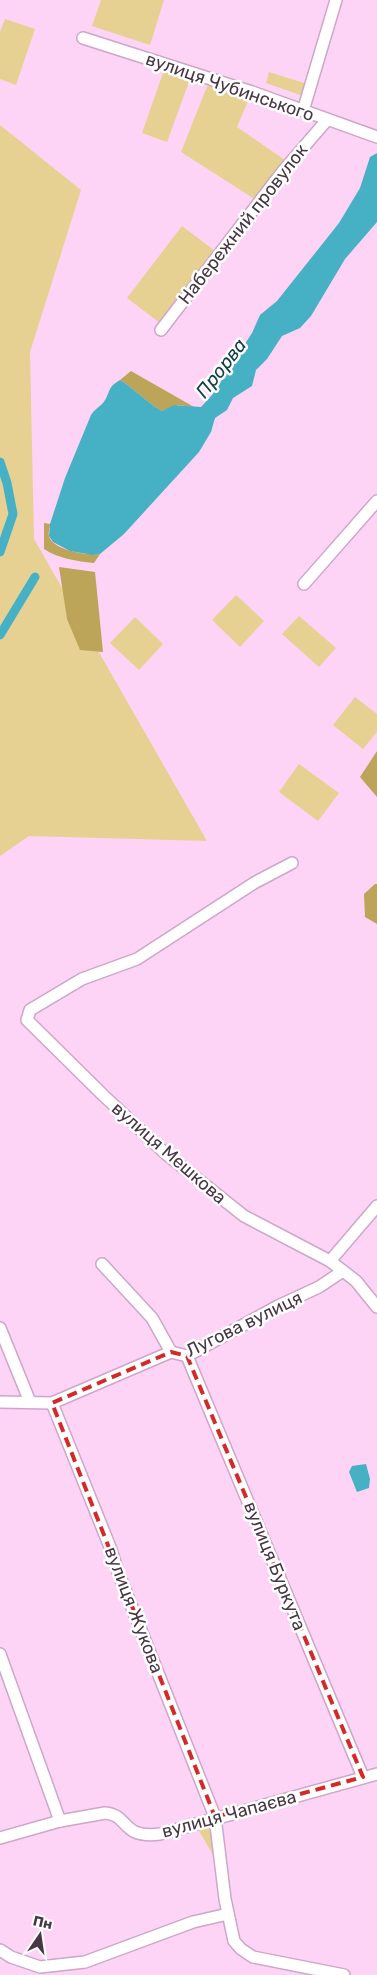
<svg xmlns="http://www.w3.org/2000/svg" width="377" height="1975" font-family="Rubik,sans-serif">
	<rect width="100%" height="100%" fill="#fdd4f5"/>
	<g fill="#e6d192">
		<polygon points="101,0 164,0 150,45 92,26"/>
		<polygon points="5,19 35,29 16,85 0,79 0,32"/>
		<polygon points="164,70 190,79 167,142 142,133"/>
		<polygon points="269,72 307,84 303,96 266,83"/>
		<polygon points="210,79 251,94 237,127 285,160 256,200 181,152"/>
		<polygon points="0,125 81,190 30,352 34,539 207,841 29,836 0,856"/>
		<polygon points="182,226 215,251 160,323 127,298"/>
		<polygon points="236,595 264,621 240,647 212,620"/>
		<polygon points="299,616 336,648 319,667 282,634"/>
		<polygon points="135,617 163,644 139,670 110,643"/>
		<polygon points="355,697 377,714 377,732 363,749 333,725"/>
		<polygon points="299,764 339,793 318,821 279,792"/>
		<polygon points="209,1826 212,1829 216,1853 213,1855 198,1829"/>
	</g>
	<g fill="#bca458">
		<path d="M131 371 194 407 178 405 162 411C146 402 135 389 120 380Z"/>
		<path d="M44 523 50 524C50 527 48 533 49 536 52 550 88 556 100 554L94 563C76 561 60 559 44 549Z"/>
		<polygon points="59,567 95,572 103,652 80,650 67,619"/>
		<polygon points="377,751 377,797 360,777"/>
		<polygon points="375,884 377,884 377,924 365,917 364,894"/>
	</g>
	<g fill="#46b0c4">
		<path d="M377 153V222L345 259 311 316 300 328 282 336 267 359 256 370 252 386 233 398 227 410 215 418 211 432 199 452 124 534 100 554 93 555 70 551 53 542 49 536 50 524 65 478 91 415C95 409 98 408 103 403 111 393 106 388 120 380 135 389 146 402 162 411L174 405 201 407 212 395 252 333 260 315 277 301 339 223 360 188 370 157Z"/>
		<polygon points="366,1464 370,1479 369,1488 357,1492 349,1472 352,1466"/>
	</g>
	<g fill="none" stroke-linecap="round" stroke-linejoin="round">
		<g stroke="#46b0c4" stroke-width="9">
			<polyline points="0,462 7,483 13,514 0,552"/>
			<polyline points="0,635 35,577"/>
		</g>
		<defs>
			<g id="minor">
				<polyline points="83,38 252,92 377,137"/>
				<polyline points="303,111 336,0"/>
				<polyline points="161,330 283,171 327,120"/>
				<polyline points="304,584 377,501"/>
				<polyline points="292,863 254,883 137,959 82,979 30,1010 27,1020 104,1096 166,1154 244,1216 330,1261 356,1281 377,1307"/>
				<polyline points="330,1261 377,1206"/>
				<polyline points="102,1264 152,1318 171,1352"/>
				<polyline points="0,1328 30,1402"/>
				<polyline points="187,1356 363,1777"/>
				<polyline points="0,1402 52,1403 171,1352 187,1356 278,1306 319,1287 343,1271"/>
				<polyline points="52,1403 110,1547 118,1572 215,1817 225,1899 234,1941 241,1949 253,1957 344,1975"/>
				<polyline points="0,1654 60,1821"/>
				<path d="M0 1838 60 1821 105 1813C130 1815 120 1839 160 1834L377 1774"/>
				<polyline points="0,1950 11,1957 40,1967 85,1962 193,1922 228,1914"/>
			</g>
		</defs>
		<use href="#minor" stroke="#cda7c7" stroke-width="14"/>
		<use href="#minor" stroke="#fff" stroke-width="11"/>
	</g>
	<path fill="none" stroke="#d62828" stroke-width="4" stroke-dasharray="10 6" stroke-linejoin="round" d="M171 1352 187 1356 363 1777 215 1817 52 1403Z"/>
	<g text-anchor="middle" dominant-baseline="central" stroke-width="5" stroke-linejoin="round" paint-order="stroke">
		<g font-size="18" fill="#473744" stroke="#fff">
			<text transform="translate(230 87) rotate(19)">вулиця Чубинського</text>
			<text transform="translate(243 224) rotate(-52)">Набережний провулок</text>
			<text transform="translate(169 1153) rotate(41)">вулиця Мешкова</text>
			<text transform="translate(244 1324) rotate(-26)">Лугова вулиця</text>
			<text transform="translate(275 1566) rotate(68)">вулиця Буркута</text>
			<text transform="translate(134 1610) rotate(69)">вулиця Жукова</text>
			<text transform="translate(229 1814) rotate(-15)">вулиця Чапаєва</text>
		</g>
		<g font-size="19" font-style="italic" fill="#104049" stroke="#fff">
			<text transform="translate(221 368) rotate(-52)">Прорва</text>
		</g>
	</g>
	<g transform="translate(40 1935) rotate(13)" stroke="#ffffff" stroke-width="4" paint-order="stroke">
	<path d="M0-4L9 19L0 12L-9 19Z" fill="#473744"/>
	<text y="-8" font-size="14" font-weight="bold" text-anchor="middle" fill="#473744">Пн</text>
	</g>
</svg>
